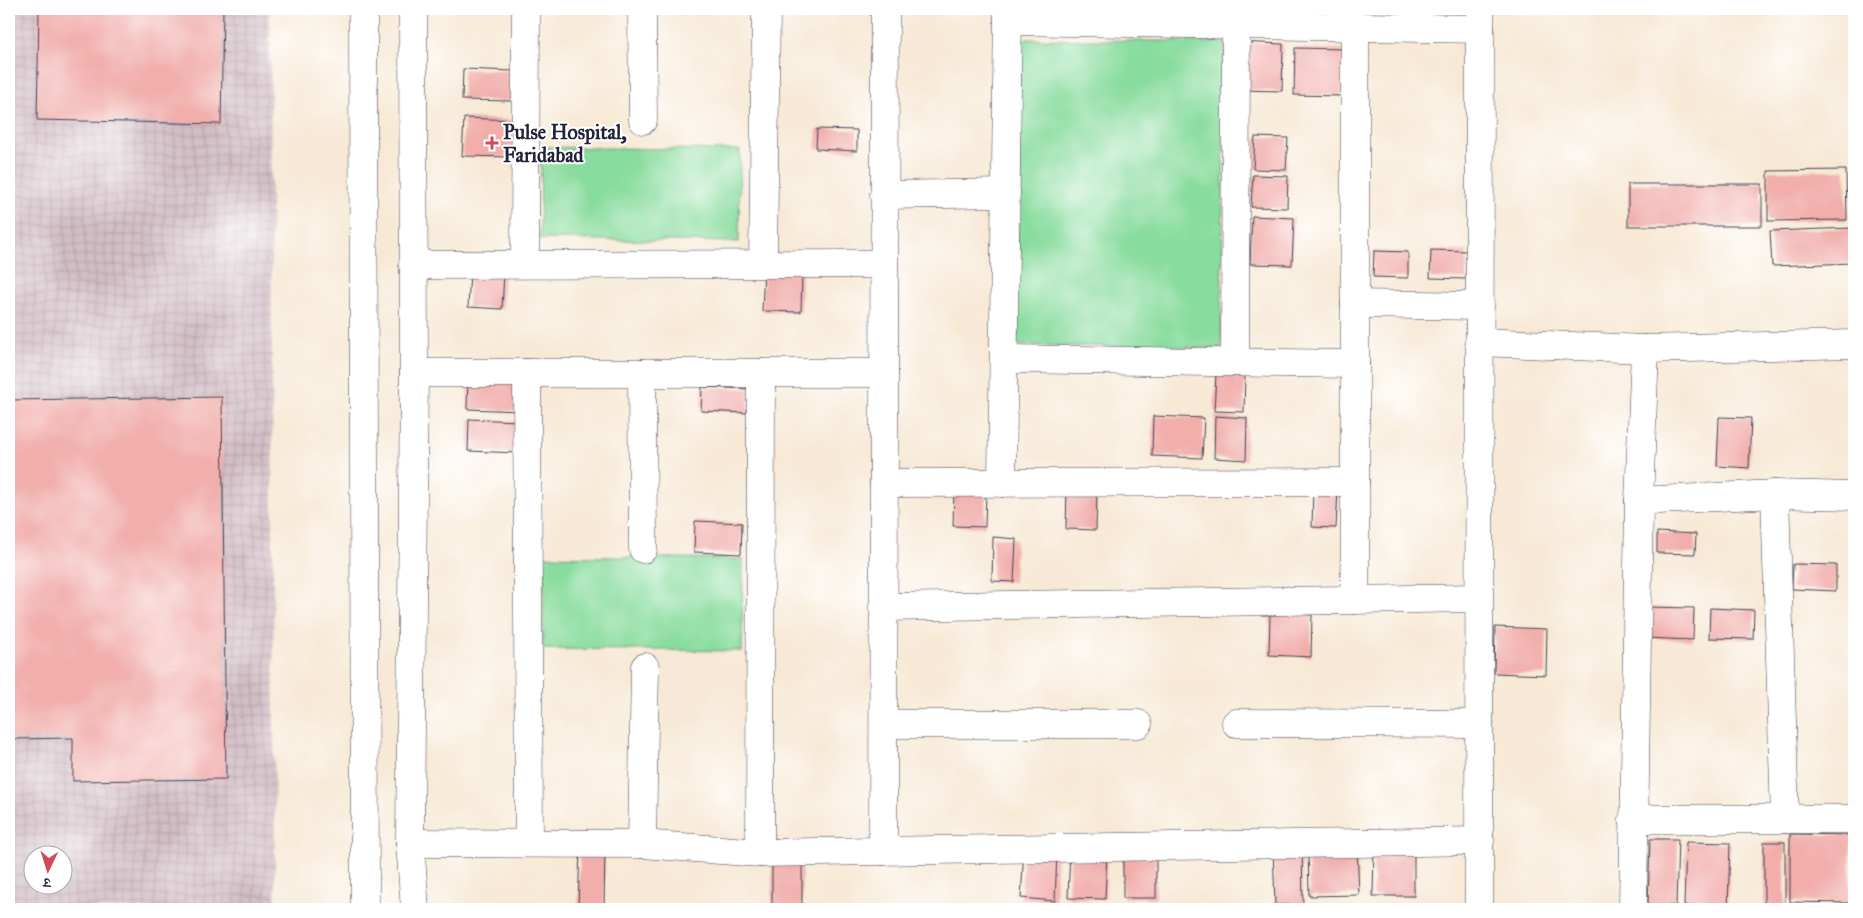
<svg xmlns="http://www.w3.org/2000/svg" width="1863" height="918" font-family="'IM FELL Great Primer','Noto Serif Devanagari',serif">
	<defs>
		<pattern id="industrial-grid" width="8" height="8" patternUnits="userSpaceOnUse" patternTransform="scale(1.25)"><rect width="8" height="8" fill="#d2bdc5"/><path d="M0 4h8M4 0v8" fill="none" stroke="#b4a2aa"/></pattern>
	</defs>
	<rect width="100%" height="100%" fill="#fff"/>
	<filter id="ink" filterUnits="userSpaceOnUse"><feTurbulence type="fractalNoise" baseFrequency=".02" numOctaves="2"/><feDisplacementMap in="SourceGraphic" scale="10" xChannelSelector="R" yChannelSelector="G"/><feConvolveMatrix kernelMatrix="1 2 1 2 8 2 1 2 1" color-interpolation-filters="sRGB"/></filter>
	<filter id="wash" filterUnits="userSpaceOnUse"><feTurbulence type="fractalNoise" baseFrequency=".0096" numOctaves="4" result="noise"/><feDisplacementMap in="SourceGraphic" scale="20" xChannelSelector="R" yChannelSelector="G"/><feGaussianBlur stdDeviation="1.12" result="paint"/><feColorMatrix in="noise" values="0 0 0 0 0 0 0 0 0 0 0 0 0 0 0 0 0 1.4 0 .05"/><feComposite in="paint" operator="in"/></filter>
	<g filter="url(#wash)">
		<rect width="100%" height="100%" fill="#f7e9d5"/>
		<path fill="url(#industrial-grid)" fill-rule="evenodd" d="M9 9H270L275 909H9ZM32 856H62V886H32Z"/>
		<g fill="#88dc9d" stroke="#557f6c">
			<polygon points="1020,39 1225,42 1221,348 1016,345"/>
			<polygon points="541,147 740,150 739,242 540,239"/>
			<polygon points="544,556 743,559 742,651 543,649"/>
		</g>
		<g id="blocks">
			<g fill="#f1aeab">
				<polygon points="39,9 223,9 221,124 37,120"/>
				<rect x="1851" y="36" width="3" height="43"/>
				<polygon points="1239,42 1283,44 1282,91 1237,90"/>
				<polygon points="1295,48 1343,49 1341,96 1294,95"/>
				<polygon points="463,69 513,71 512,101 462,100"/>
				<polygon points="464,118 514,120 513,157 462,156"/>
				<polygon points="817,129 857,130 857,151 816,149"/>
				<polygon points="1255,137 1288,138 1286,170 1253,169"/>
				<polygon points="1846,170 1847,220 1768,221 1768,171"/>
				<polygon points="1253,175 1288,176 1287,208 1251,207"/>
				<rect x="1628" y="184" width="134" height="42"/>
				<polygon points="1252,216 1294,218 1292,265 1250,264"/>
				<polygon points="1852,228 1853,263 1772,266 1770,231"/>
				<polygon points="1431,250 1467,251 1466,279 1430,278"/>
				<polygon points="1374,251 1408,252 1408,278 1373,277"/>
				<polygon points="764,270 802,271 801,312 762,311"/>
				<polygon points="470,272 504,273 502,309 468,307"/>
				<polygon points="1216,374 1245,375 1244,412 1214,411"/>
				<polygon points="468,379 521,381 520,411 467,409"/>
				<polygon points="702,387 749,389 748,413 701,411"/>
				<polygon points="222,397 226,779 73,781 73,738 12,739 9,400"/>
				<polygon points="1153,416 1204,418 1202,458 1152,456"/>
				<polygon points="1215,416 1247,418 1246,460 1214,458"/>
				<polygon points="1719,417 1751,418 1749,468 1717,466"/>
				<polygon points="469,419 519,421 518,453 468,451"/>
				<polygon points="1067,489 1097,490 1096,530 1066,529"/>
				<polygon points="1313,489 1338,490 1336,528 1312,527"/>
				<polygon points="954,491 986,492 985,527 953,526"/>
				<polygon points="695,521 742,523 741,554 694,552"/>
				<polygon points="1657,532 1696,534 1695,554 1657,553"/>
				<polygon points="993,537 1016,539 1014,582 992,581"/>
				<polygon points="1793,564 1836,565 1836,591 1792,589"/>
				<polygon points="1645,607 1694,608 1693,640 1644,638"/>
				<polygon points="1710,608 1754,610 1753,639 1709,638"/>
				<polygon points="1270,613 1312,615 1311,657 1269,655"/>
				<polygon points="1495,627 1547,629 1546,675 1494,673"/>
				<polygon points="1790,834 1851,835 1850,903 1790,902"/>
				<polygon points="1650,839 1678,839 1676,906 1648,905"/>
				<polygon points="1686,842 1730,843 1728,907 1684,906"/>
				<rect x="1764" y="842" width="21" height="65"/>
				<polygon points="1357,846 1359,895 1309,896 1308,847"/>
				<polygon points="580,847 605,848 604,909 578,909"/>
				<rect x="1123" y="847" width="33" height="51"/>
				<polygon points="1273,847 1302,847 1303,904 1275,905"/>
				<polygon points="1374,848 1414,848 1414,896 1373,896"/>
				<polygon points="1024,850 1057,852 1055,901 1021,898"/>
				<polygon points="1070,850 1107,851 1105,899 1068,898"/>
				<polygon points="802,855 802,909 772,909 772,856"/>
			</g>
		</g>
	</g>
	<g filter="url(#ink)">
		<use href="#blocks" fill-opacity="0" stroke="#424052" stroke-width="1"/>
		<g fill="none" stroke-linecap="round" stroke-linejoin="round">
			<defs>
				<g id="minor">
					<polyline points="642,9 643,120"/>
					<polyline points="1008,21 1480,29"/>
					<polyline points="884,195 1006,193"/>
					<polyline points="525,264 526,9"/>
					<polyline points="763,264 766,9"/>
					<polyline points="413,265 884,264"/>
					<polyline points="1355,304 1480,306"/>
					<polyline points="1479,342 1645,349 1854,344"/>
					<polyline points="1004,359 1355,364"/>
					<polyline points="1235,362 1236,25"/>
					<polyline points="414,373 884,373"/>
					<polyline points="527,373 529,843"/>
					<polyline points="642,373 643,549"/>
					<polyline points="884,483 1355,482"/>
					<polyline points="1002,483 1008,9"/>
					<polyline points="1775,494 1785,819"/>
					<polyline points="1639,501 1775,494 1854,496"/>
					<polyline points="1355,600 1355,27"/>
					<polyline points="883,607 1479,598"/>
					<polyline points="1236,723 1479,724"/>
					<polyline points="884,724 1138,724"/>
					<polyline points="1633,819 1854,819"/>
					<polyline points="410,843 642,844 760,853 1480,841"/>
					<polyline points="642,844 645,667"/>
					<polyline points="883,851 885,9"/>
					<polyline points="760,853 761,373"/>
					<polyline points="1479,909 1480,9"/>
					<polyline points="1633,909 1639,501 1645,349"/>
				</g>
				<g id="tertiary">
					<polyline points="363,9 365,909"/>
					<polyline points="413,9 414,373 410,843 415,909"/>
				</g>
			</defs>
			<use href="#minor" stroke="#424052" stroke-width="29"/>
			<use href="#tertiary" stroke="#424052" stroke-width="29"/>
			<use href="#minor" stroke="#fff" stroke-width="28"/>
			<use href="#tertiary" stroke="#fff" stroke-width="28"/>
		</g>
	</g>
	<path fill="#d1495b" stroke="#fff" stroke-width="2" d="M489.5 135.5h5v5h5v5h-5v5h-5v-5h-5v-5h5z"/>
	<g text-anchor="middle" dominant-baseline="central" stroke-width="4" stroke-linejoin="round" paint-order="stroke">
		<g font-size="20" font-weight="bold" fill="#22223b" stroke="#fff" text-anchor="start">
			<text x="503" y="132">Pulse Hospital,<tspan x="503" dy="23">Faridabad</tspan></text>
		</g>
	</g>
	<rect width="1863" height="918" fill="none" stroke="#fff" stroke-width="30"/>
	<g transform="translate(48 870) rotate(184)"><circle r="24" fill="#ffffff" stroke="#a7a7b1"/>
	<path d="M0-4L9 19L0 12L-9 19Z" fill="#d1495b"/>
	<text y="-8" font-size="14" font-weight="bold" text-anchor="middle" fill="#22223b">उ</text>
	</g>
</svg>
